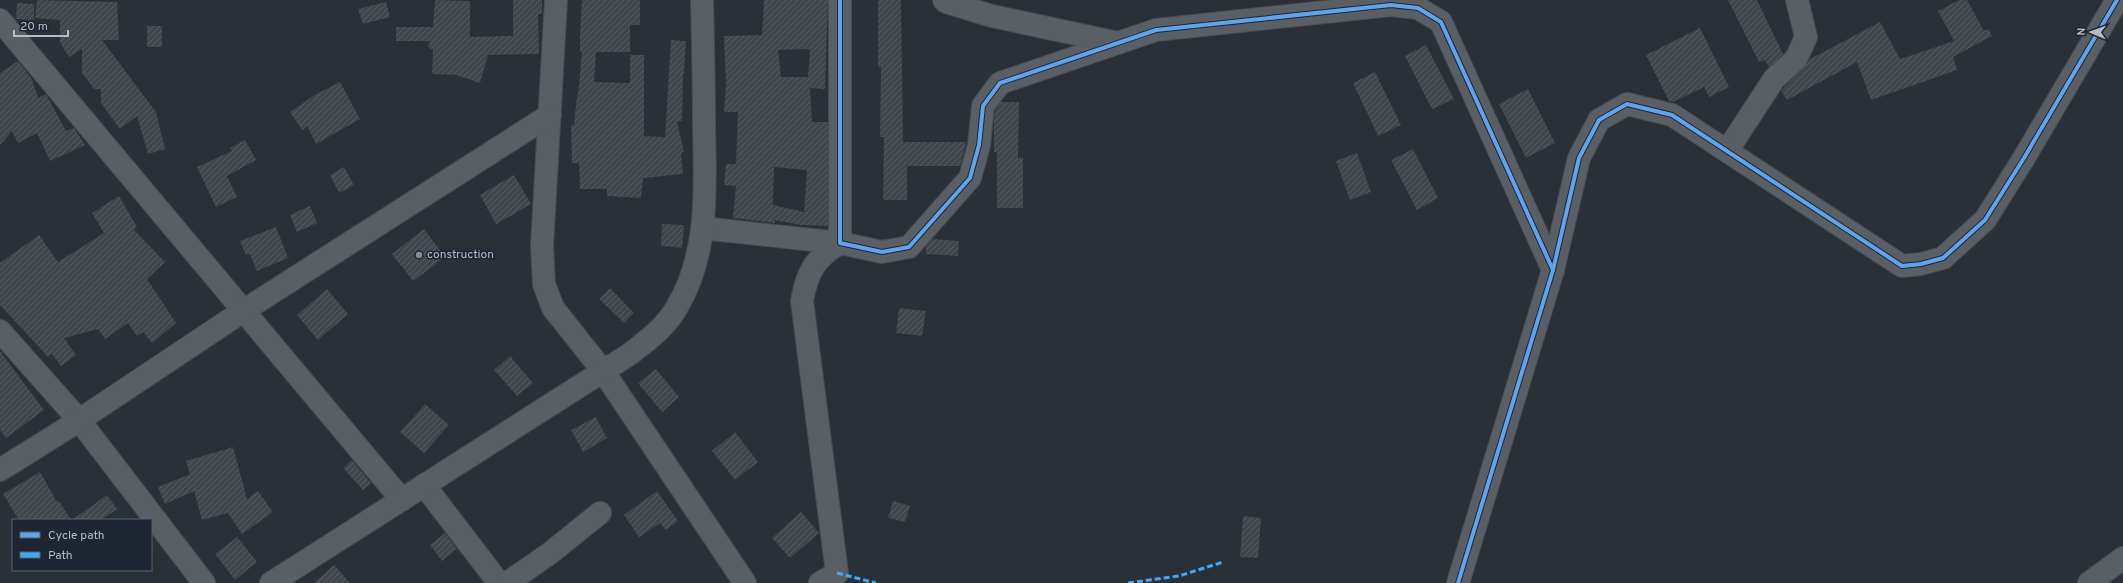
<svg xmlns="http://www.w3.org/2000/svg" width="2123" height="583" font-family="Overpass,sans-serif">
	<defs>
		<pattern id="building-hatch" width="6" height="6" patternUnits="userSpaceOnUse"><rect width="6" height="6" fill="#41454c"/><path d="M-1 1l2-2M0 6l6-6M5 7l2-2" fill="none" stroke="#5a5e64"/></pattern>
	</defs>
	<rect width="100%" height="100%" fill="#2a3037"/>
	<g fill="url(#building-hatch)" fill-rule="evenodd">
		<polygon points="37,0 117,2 119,40 102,40 156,112 165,149 148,154 137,116 120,129 101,103 101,89 94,89 82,73 82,49 69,57 60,42 60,20 35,18"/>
		<polygon points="435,0 470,1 470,37 513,36 513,0 542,0 542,14 538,14 539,54 488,55 480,83 456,75 432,74 433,49 428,48 430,41 396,41 396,27 433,27"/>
		<polygon points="582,0 640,0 640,25 630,25 630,52 596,52 594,82 630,83 630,55 644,55 644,136 665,137 671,40 686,41 684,73 683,73 682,121 677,121 684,152 681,153 683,174 643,178 641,198 607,196 607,189 580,189 579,163 572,163 571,125 574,125 577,95 578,95 582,52 580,52 580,37"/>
		<path d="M764 0H828L825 89 810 88 812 122H828V226L800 225 775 220V223L733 218 736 186 724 185 726 164H736L738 112H724L726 85 724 36 762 35ZM810 49 808 77H781L778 50ZM774 167 807 170 804 212 773 205Z"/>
		<polygon points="878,0 901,0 903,142 966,142 960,166 907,166 907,200 883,200 884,137 880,137 881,67 878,67"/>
		<polygon points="1728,0 1757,0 1783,54 1769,67 1765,60 1759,62"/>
		<polygon points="1959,0 1967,0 1984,31 1989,29 1992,36 1953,57 1957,70 1871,100 1857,62 1787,100 1781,91 1804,68 1810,59 1880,22 1900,59 1954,41 1938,11"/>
		<polygon points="386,2 390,17 363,24 358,9"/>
		<polygon points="17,3 34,4 34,20 16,19"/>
		<rect x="147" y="26" width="15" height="21"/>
		<polygon points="1700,28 1729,87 1709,97 1704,87 1673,102 1669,101 1646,55"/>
		<polygon points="1426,45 1454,99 1432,109 1405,56"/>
		<polygon points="18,61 32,79 38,98 46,94 66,131 74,128 85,145 50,161 37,133 18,143 12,131 0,145 0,73"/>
		<polygon points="1375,72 1401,125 1378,136 1353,83"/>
		<polygon points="340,82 360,119 316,144 307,126 302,130 290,112 313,96"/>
		<polygon points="1528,89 1555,143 1526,158 1499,104"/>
		<polygon points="1001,102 1019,102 1018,158 1023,158 1023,208 997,208 997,152 994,152 994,120 995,111"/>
		<polygon points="245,140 256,160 227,176 237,197 216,207 197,167 232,151 230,148"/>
		<polygon points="1413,149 1438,198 1417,210 1391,160"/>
		<polygon points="1357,153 1371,192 1350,200 1336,161"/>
		<polygon points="344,167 354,185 339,193 330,175"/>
		<polygon points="514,175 531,204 496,224 480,195"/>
		<polygon points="119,196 137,227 134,230 165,262 147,279 176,323 152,343 143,332 137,336 128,323 105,339 98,329 64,338 76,355 61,366 52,354 48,357 0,305 0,263 39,235 58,262 104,233 92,213"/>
		<polygon points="310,206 317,223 297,232 290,215"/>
		<polygon points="662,224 684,225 682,248 661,246"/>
		<polygon points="276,227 288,258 257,271 250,254 246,255 240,241"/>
		<polygon points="424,229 445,257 413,281 392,254"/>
		<polygon points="932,239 959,241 958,256 926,254 926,246"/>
		<polygon points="610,288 634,313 624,323 599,299"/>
		<polygon points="327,289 348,314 318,340 297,315"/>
		<polygon points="899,308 926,311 922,336 896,333"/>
		<polygon points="0,351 44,410 6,438 0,430"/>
		<polygon points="510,356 533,383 517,396 494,370"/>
		<polygon points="656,369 679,397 662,412 638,383"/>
		<polygon points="425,404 449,425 424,453 400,432"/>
		<polygon points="596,417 607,438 583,452 571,430"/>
		<polygon points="735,432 758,462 735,480 712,451"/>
		<polygon points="233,447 247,499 258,491 273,512 242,534 228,513 202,520 194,491 165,504 158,487 190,474 186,461"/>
		<polygon points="352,460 371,483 363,490 343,468"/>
		<polygon points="40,472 57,502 59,501 71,520 19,520 3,494"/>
		<polygon points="657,491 678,521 666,530 660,523 639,537 624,515"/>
		<polygon points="107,495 117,509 101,520 72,520"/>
		<polygon points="893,501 910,506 905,522 888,518"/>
		<polygon points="801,512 819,533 790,558 772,538"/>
		<polygon points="1243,516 1261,518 1258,558 1240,557"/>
		<polygon points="445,533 457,549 442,561 430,545"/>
		<polygon points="237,537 257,562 235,580 215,554"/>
		<polygon points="334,565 350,583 314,583"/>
	</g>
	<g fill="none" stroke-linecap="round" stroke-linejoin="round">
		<defs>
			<g id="minor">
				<polyline points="556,0 542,246 544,284 553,308 603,371 745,583"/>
				<polyline points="840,0 840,243 882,252 909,247 970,178 979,145 983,106 1000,83 1156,30 1391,5 1418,8 1441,22 1553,270"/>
				<polyline points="944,0 946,2 992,16 1118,43"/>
				<polyline points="0,20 402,500"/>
				<polyline points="1727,151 1774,79 1796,59 1806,37 1797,0"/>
				<path d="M702 228 840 243C815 258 807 272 802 301L837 573 820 583"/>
				<polyline points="0,331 79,420 204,583"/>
				<polyline points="0,470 72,425 243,311 550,115"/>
				<polyline points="424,485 499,583"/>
				<path d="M271 583 630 354C648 340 666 327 677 307 710 252 705 186 704 124 704 83 703 41 702 0"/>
				<polyline points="507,583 549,554 600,513"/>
				<polyline points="1458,583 1553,270 1579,158 1599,120 1627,104 1672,115 1902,266 1921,264 1943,258 1985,220 2024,158 2117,0"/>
				<polyline points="2089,583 2123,558"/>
			</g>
		</defs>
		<use href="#minor" stroke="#484c52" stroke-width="24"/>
		<use href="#minor" stroke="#5a5e65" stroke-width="22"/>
		<g stroke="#3fa9f5" stroke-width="3" stroke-dasharray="6 3" stroke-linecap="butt">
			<polyline points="837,573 876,583"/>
			<polyline points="1128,583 1179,576 1223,562"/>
		</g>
		<defs>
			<g id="cycleway">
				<polyline points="840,0 840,243 882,252 909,247 970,178 979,145 983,106 1000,83 1156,30 1391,5 1418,8 1441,22 1553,270"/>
				<polyline points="1458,583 1553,270 1579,158 1599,120 1627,104 1672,115 1902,266 1921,264 1943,258 1985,220 2024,158 2117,0"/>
			</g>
		</defs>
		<use href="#cycleway" stroke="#1d2632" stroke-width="6"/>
		<use href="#cycleway" stroke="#60a3ed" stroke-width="4"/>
	</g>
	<circle fill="#838b95" stroke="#1d2632" stroke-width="1.5" cx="419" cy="255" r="4"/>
	<g text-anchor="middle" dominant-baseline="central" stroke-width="3" stroke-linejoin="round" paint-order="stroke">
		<g font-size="12" fill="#b3bcc8" stroke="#1d2632" text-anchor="start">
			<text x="427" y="255">construction</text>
		</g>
	</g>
	<rect x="12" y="519" width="140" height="52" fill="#1d2632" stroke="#59626e"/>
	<rect x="20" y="532" width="20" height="6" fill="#60a3ed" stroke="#59626e"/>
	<text x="48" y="539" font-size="12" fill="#b3bcc8">Cycle path</text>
	<rect x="20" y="552" width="20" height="6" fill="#3fa9f5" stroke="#59626e"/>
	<text x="48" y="559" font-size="12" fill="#b3bcc8">Path</text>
	<g transform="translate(2091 32) rotate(272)" stroke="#1d2632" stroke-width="3" paint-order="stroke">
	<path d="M0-3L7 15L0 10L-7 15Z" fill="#b3bcc8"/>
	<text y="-6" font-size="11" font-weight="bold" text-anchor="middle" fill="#b3bcc8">N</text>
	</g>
	<path d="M14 30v6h54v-6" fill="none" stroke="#b3bcc8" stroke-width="2"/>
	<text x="20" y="30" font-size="12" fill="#b3bcc8" stroke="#1d2632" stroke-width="3" paint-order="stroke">20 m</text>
</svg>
